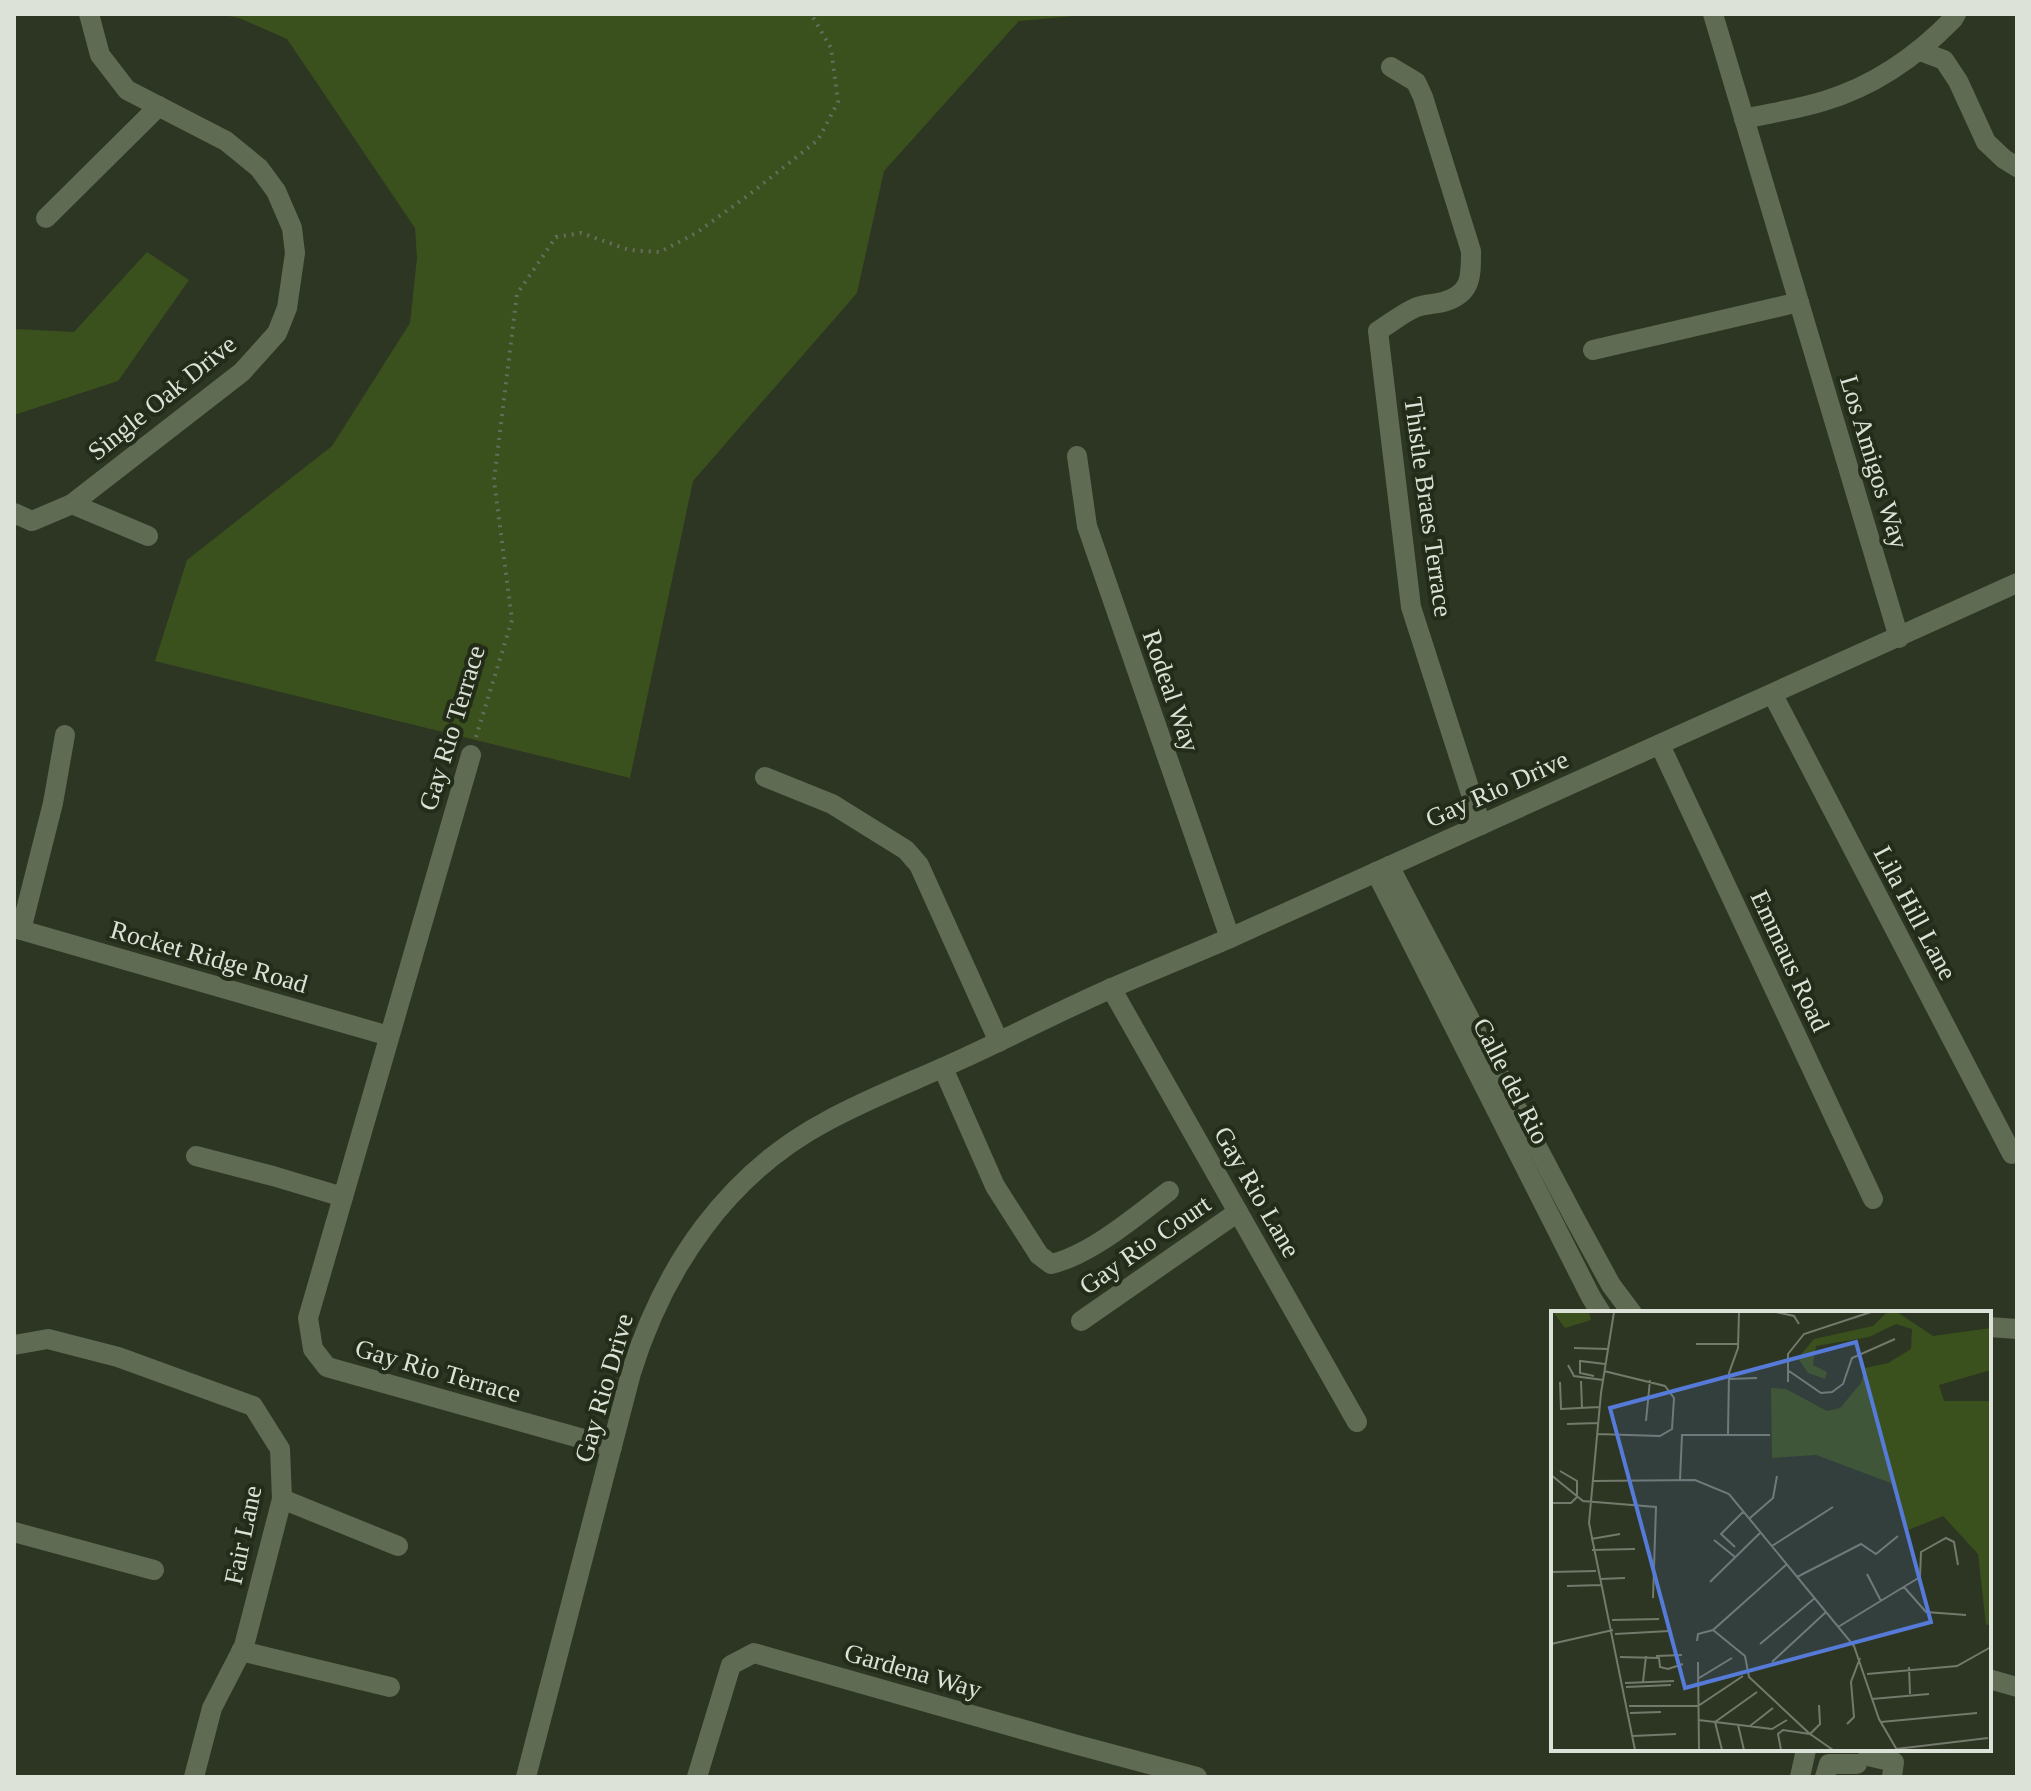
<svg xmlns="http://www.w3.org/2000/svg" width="2031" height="1791" font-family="'Times New Roman',serif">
	<rect width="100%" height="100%" fill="#2d3523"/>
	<g fill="#3b511d">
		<polygon points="218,14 1097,14 1019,21 884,171 857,293 693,481 630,778 155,661 187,560 332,446 410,323 417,258 415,228 287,39 239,18"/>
		<polygon points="147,252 189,280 118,381 14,415 14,329 74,332"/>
	</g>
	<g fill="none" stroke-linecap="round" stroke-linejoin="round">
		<polyline stroke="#666d5d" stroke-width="4" stroke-dasharray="2 6" stroke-linecap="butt" points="476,737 512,620 494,480 517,294 556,237 581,233 629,250 660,252 696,233 750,194 818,140 838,102 831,48 811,14"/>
		<g stroke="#5f6b52" stroke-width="20">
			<polyline points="1713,14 1899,638"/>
			<polyline points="1920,51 1944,60 1958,81 1986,142 2004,159 2017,167"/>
			<path d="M1391 67 1416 82 1423 97 1471 251C1471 276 1472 294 1443 302 1435 304 1425 304 1417 307 1404 312 1391 323 1378 331L1411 607 1481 825"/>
			<path d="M1744 119C1771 113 1798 109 1824 101 1874 86 1917 56 1953 19L1956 14"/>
			<polyline points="46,218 159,106"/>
			<polyline points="1593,350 1799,302"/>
			<polyline points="1077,456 1087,526 1230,938"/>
			<polyline points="72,504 242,372 277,333 287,308 295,253 292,228 276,191 259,168 226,141 127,90 100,55 89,14"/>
			<polyline points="14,513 32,521 72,504 148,536"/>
			<polyline points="1773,695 2012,1154"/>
			<polyline points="1660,745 1873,1199"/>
			<polyline points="471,755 308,1318 313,1349 327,1367 612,1447"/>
			<polyline points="765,777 832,804 906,850 919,865 999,1042"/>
			<polyline points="1389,866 1575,1219 1611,1285 1632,1313"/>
			<polyline points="1376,872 1591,1297 1601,1313"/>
			<polyline points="14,928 389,1036"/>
			<polyline points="21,930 53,803 65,735"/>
			<polyline points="1111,988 1357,1422"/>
			<path d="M943 1068 995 1186 1039 1255 1051 1264C1091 1255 1137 1215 1169 1191"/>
			<polyline points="196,1156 273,1176 343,1197"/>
			<polyline points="1081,1321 1238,1212"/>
			<polyline points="1989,1327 2017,1329"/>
			<polyline points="14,1345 48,1339 118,1357 253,1406 280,1449 282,1499 244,1646 212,1708 194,1777"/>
			<polyline points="282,1499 398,1546"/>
			<polyline points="14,1532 154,1570"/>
			<polyline points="241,1651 390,1687"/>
			<polyline points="1989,1679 2017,1687"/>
			<polyline points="1868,1756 1894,1762 1892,1777"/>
			<path d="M526 1777 631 1373C664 1267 727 1174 827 1121 871 1097 919 1079 964 1058 1014 1035 1062 1010 1112 988 1151 971 1191 955 1230 938L2017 583"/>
			<polyline points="697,1777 731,1665 754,1653 1074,1744 1197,1777"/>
			<polyline points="1800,1777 1806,1750"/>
			<polyline points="1825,1777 1829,1764 1857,1764"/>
		</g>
	</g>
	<g text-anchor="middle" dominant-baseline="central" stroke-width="8" stroke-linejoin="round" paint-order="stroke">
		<g font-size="26" fill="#dce2d7" stroke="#232b19">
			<text transform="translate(162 398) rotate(-39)">Single Oak Drive</text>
			<text transform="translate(1874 462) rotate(73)">Los Amigos Way</text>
			<text transform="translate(1428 507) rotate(82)">Thistle Braes Terrace</text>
			<text transform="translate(1171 691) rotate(71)">Rodeal Way</text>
			<text transform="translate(452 728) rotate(-73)">Gay Rio Terrace</text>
			<text transform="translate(1497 789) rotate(-24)">Gay Rio Drive</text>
			<text transform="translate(1915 913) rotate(62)">Lila Hill Lane</text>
			<text transform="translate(209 957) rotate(16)">Rocket Ridge Road</text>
			<text transform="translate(1790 961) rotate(65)">Emmaus Road</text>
			<text transform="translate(1511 1081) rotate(63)">Calle del Rio</text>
			<text transform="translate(1257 1192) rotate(60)">Gay Rio Lane</text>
			<text transform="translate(1145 1245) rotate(-35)">Gay Rio Court</text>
			<text transform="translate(438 1371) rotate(16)">Gay Rio Terrace</text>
			<text transform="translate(604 1388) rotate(-74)">Gay Rio Drive</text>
			<text transform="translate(243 1535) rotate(-78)">Fair Lane</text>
			<text transform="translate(913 1671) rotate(16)">Gardena Way</text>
		</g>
	</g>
	<g transform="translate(1551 1311)">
		<rect width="440" height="440" fill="#2d3523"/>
		<path d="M2 1H38L40 9 14 17ZM336 1H346L382 25 440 17V59L388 74 393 90H440V313L435 314 427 243 392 205 357 219 340 172 265 144 221 147 220 77 235 78 276 100 289 97 310 72 314 57 337 52 360 38 361 18 345 13 318 26 265 35 262 54 276 61 274 68 257 62 247 47 263 28 322 15Z" fill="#3b511d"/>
		<path fill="none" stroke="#737a6b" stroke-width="2" d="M63 1 50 82 38 212 84 439M225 1 243 5 248 13M371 1H400M145 33H187M23 37 57 38M17 54 23 65 52 69M238 60 270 82 281 81 292 73 301 47 344 28M43 65 29 62V50L54 53M178 68 206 67M30 70 31 97M9 71 10 98 48 96M237 71V43L253 23 320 1M95 110 99 69M16 113 47 112M46 123 109 125 121 118 123 87 114 75 53 60M177 123 178 62 187 37 188 1M0 164 32 190 105 196 102 287M129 169 131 124H219M42 170 144 169 178 183 303 335 328 408 346 439M0 192H20L26 186V170L9 160M199 207 222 187 226 165M40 228 69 223M163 229 184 246M221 235 282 196M184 236 170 223 193 200M41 239 84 238M0 261 45 260M316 263 330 290M246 266 310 233 325 243 347 225M49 268 74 267M159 271 210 221M16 275 50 274M353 276 375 301 415 304M61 309 108 308M287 316 369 266 370 241 395 227 403 231 407 254M162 319 194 345 198 366 259 423 269 413 268 394M64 323 118 320M146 330 147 323 162 319 236 253M0 333 62 319M209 333 264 287M105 345 131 344M69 346 108 347 109 356 117 358 132 353M147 351 148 439M221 351 275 301M358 356 359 383M316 363 406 355 440 336M148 367 181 347M92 371 95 345M74 372 123 370M75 376 120 374M321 388 378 383M78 395H147L192 365M79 402 110 401M147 409 164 411 206 381M330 411 426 402M296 413 303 406 300 371 309 347M187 414 193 439M199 415 222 397M82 425 125 423M345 438 437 427M171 439 164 411 221 418 236 409M230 439 227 423 232 419 259 423 282 439"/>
		<path fill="#567ad8" fill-opacity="0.15" stroke="#567ad8" stroke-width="4" d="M305 31 380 311 134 377 59 97Z"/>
		<rect width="440" height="440" fill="none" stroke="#dce2d7" stroke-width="4"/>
	</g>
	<rect width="2031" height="1791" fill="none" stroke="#dce2d7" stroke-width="32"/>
</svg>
